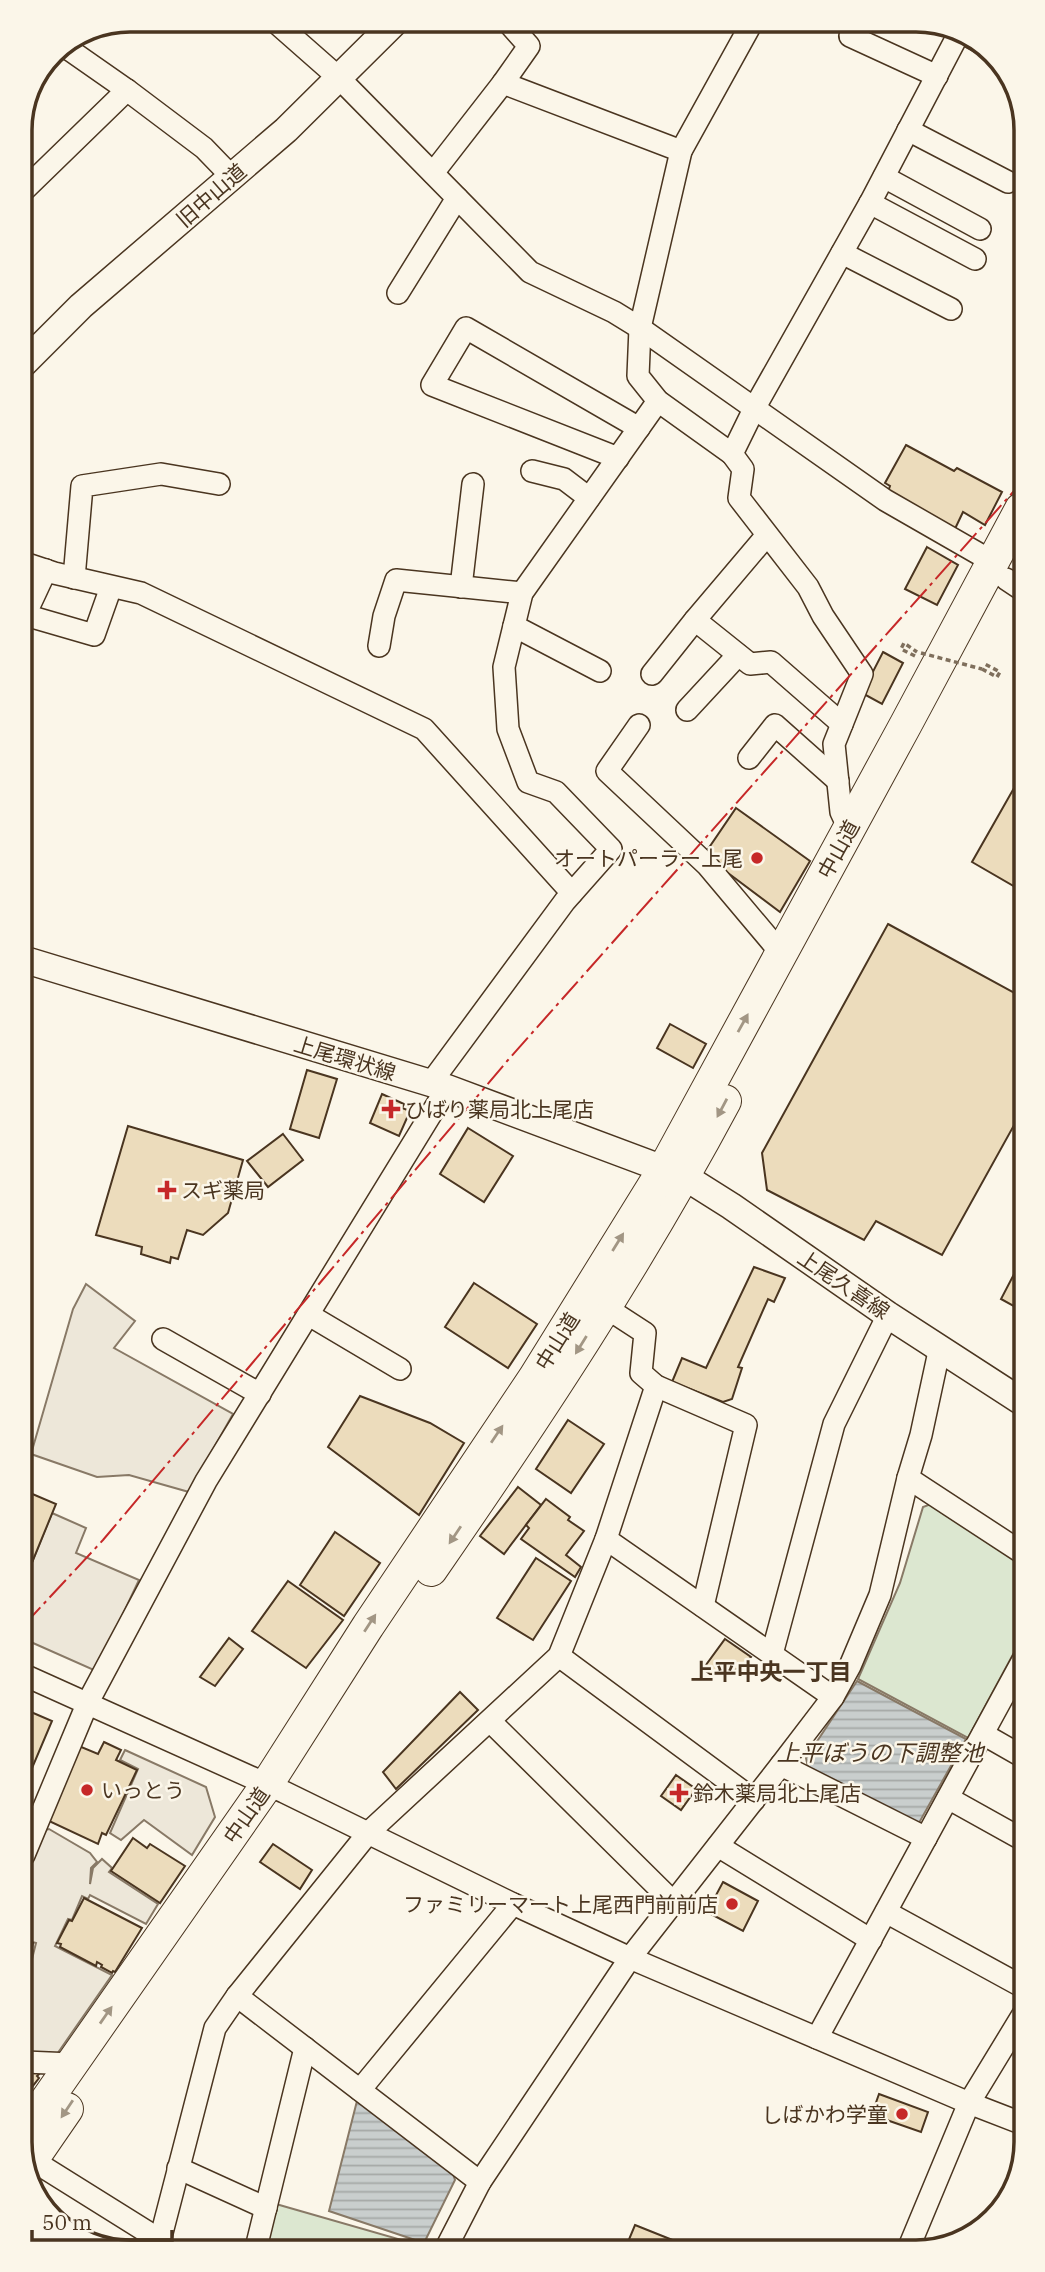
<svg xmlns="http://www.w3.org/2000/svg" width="1045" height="2272" font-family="'IBM Plex Serif','Noto Sans JP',serif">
	<defs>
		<pattern id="water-rules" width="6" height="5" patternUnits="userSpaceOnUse" patternTransform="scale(1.75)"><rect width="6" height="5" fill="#c9cecd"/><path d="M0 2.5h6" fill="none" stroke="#a5a8a6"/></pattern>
	</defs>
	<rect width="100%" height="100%" fill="#fbf6e9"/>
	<g fill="#dce7d0" stroke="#887966" stroke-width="2">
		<polygon points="931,1504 1024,1565 1024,1634 968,1738 858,1679 900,1583 923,1507"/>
		<polygon points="276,2204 426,2247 424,2250 263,2252"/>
	</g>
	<g fill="#ede7d9" stroke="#887966" stroke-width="2">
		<polygon points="86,1284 135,1321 114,1348 233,1414 189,1492 129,1475 97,1477 31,1454 73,1309"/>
		<polygon points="52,1513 86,1528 76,1553 139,1580 96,1671 24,1639 24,1582"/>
		<polygon points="125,1750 206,1787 215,1817 192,1855 144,1820 121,1840 110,1833 138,1769 120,1760"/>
		<polygon points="49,1829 90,1853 97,1862 91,1868 90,1884 93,1868 102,1859 112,1868 109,1872 158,1904 146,1924 90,1895 88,1899 82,1896 72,1920 68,1919 55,1946 112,1975 55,2057 30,2058 26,1983 36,1943 25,1940 24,1880 41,1831"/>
	</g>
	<g fill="url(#water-rules)" stroke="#887966" stroke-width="2">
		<polygon points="857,1681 966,1739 915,1830 809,1772 806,1758"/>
		<polygon points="358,2097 452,2171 455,2180 424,2243 329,2211"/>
	</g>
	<g fill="#ecdcbc" stroke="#4a3520" stroke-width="2">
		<polygon points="906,445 954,471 957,468 1002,492 985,525 963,512 953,533 888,492 890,486 885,483"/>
		<polygon points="927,547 958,565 937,605 905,589"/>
		<polygon points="883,652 903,663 882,704 862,693"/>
		<polygon points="1022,774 1022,891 972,862"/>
		<polygon points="736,808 810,861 780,912 704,855"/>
		<polygon points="888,924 1022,997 1023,1109 942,1255 876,1221 864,1240 767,1190 762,1153"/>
		<polygon points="670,1024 706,1044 693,1068 657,1048"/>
		<polygon points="307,1070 337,1079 319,1138 290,1129"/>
		<polygon points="382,1094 404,1104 402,1108 410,1111 399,1136 370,1123"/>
		<polygon points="128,1126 243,1160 228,1213 203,1235 187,1230 178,1259 171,1257 170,1263 141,1254 142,1247 96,1235"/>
		<polygon points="468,1128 513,1156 484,1202 440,1174"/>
		<polygon points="283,1134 303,1160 268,1187 247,1161"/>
		<polygon points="1023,1257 1023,1311 1001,1299"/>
		<polygon points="754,1267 785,1278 774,1302 768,1299 738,1367 742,1368 732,1399 723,1402 672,1382 682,1358 706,1368"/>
		<polygon points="474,1283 537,1324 508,1368 445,1327"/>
		<polygon points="360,1396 430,1423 464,1443 419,1515 328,1447"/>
		<polygon points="568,1420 604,1444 571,1493 536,1469"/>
		<polygon points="518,1487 541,1505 504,1554 480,1536"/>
		<polygon points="23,1490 56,1504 24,1582"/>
		<polygon points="546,1499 570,1517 568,1520 584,1531 566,1555 581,1567 575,1577 521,1539 529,1528 526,1525"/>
		<polygon points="335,1532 380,1563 344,1616 300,1585"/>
		<polygon points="536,1558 571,1581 533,1640 497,1618"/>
		<polygon points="288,1581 343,1620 306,1668 252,1631"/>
		<polygon points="229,1638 243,1649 215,1686 200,1677"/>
		<polygon points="725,1639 751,1657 742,1667 725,1675 710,1674 703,1669"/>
		<polygon points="460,1692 478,1710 396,1789 383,1772"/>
		<polygon points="24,1709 52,1721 24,1787"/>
		<polygon points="104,1742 121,1750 116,1760 137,1770 106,1835 102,1833 98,1844 49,1821 79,1746 98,1754"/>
		<polygon points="676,1775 696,1789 681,1810 661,1796"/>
		<polygon points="133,1838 147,1848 150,1844 185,1866 160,1903 111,1871"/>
		<polygon points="273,1844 312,1870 300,1889 260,1862"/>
		<polygon points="723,1882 758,1901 743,1931 707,1912"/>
		<polygon points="84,1898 142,1928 115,1972 113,1971 112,1973 101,1967 102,1965 97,1962 96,1966 60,1947 61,1944 57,1943 69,1920 72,1921"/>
		<polygon points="25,1941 33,1943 28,1969 25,1968"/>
		<polygon points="30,2067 39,2074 37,2076 39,2078 25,2096 25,2070"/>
		<polygon points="879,2094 928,2112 921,2132 881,2118 882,2114 873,2111"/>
		<polygon points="635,2225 695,2249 625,2249"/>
	</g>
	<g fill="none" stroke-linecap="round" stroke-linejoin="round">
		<defs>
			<g id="minor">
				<polyline points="272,19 339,78 530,272 614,312 640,328 885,500 993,562"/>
				<polyline points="850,36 937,76"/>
				<polyline points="972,38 985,45"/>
				<polyline points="64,46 127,90 204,148 233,178"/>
				<polyline points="503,83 681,151"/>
				<polyline points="908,130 1008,182"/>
				<polyline points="433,173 503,83 529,46 505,19"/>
				<polyline points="884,177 980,229"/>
				<polyline points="20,194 127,90"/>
				<polyline points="870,203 975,259"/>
				<polyline points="842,253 951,309"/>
				<polyline points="398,293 457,198"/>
				<polyline points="20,336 34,352"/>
				<polyline points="732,454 658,401 638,376 640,328 681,151 754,19"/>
				<polyline points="618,458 432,385 466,328 639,428"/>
				<polyline points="532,471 564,479 589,498"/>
				<polyline points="767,535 695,620 750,664 771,662 842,724"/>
				<polyline points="21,562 54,573 141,593 424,729 572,893"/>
				<polyline points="46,570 25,615 94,635 111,587"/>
				<polyline points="74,578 82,486 161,474 219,484"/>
				<polyline points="1006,579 1021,589"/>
				<polyline points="461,587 473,484"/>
				<polyline points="514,626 600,671"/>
				<polyline points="379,646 384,616 396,580 522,593"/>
				<polyline points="652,674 695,620"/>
				<polyline points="687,710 738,655"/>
				<polyline points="639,725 607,771 707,865 781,953"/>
				<polyline points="749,758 775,725 838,781"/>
				<polyline points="849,829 841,812 834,744 862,674 823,616 808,587 739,498 743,469 732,454 755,407 870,203 959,33"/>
				<polyline points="430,1084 565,901 611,849 556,792 528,782 508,729 504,667 522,593 658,401"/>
				<polyline points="605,1307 645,1333 641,1373 656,1386 746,1425 703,1606"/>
				<polyline points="309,1315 400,1369"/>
				<polyline points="163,1339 260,1394"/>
				<polyline points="908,1478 1024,1554"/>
				<polyline points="606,1539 833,1697"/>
				<polyline points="772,1654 834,1424 888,1315"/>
				<polyline points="559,1656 754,1800"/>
				<polyline points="24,1675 284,1792 513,1904 630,1958 969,2103 1026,2125"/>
				<polyline points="490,1721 673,1902"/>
				<polyline points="983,1734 1025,1758"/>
				<polyline points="781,1765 926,1838"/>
				<polyline points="948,1798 1025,1841"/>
				<polyline points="718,1846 871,1940"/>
				<polyline points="24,1855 88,1702 206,1481 447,1088"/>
				<polyline points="886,1912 1025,1988"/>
				<polyline points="237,1996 480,2182"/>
				<polyline points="817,2038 1024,1658"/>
				<polyline points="25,2062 72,2064"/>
				<polyline points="360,2090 513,1904"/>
				<polyline points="32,2160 160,2240"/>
				<polyline points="178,2168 266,2208"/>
				<polyline points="909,2247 969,2103 1025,2011"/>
				<polyline points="445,2250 480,2182 630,1958 781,1765 833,1697 850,1666 880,1595 908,1478 921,1435 940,1347"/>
				<polyline points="157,2252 215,2028 237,1996 369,1832 559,1656 606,1539 656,1386"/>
				<polyline points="255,2252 305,2048"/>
			</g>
			<g id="major">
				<polyline points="20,367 81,306 286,130 398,19"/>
				<polyline points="22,959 447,1088 685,1177 731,1206 888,1315 1024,1403"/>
			</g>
			<g id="highway">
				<path d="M431 1570C536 1418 638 1264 725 1101"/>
				<polyline points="25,2131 266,1786 368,1626 535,1377 664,1169 906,724 1021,509"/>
				<polyline points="25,2170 67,2109"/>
			</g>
		</defs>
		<use href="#minor" stroke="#4a3520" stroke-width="24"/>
		<use href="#major" stroke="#4a3520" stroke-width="29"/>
		<use href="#highway" stroke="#4a3520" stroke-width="34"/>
		<g stroke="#7f6f5c" stroke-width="3.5" stroke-dasharray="5 3.5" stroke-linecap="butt">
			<polyline points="915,656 901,649 904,643 917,652"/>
			<polyline points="982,669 997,677 1000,672 983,663"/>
		</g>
		<use href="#minor" stroke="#fbf6e9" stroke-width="21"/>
		<use href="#major" stroke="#fbf6e9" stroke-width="26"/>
		<use href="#highway" stroke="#fbf6e9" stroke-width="32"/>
		<polyline stroke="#7f6f5c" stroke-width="3.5" stroke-dasharray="5 3.5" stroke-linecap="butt" points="921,653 982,669"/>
		<polyline stroke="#c62828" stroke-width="2" stroke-dasharray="24 5 3.5 5" stroke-linecap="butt" points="24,1625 103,1540 508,1060 1021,483"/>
	</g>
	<defs><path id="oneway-solid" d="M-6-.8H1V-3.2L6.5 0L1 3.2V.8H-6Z" transform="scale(1.75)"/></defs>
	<g fill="#a29684">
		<use href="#oneway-solid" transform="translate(743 1023) rotate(-61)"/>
		<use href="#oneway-solid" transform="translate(722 1108) rotate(118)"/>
		<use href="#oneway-solid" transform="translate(618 1242) rotate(-58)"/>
		<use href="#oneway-solid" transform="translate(581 1345) rotate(122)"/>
		<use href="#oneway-solid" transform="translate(497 1434) rotate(-56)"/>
		<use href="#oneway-solid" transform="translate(455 1535) rotate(124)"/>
		<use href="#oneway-solid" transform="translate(370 1623) rotate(-57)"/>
		<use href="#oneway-solid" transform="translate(106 2015) rotate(-55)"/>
		<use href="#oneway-solid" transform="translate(67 2109) rotate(124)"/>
	</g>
	<g fill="#c62828" stroke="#fbf6e9" stroke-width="2.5">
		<circle cx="757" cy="858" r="7"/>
		<path d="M387.5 1098.5h7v7h7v7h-7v7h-7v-7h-7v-7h7z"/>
		<path d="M163.5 1179.5h7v7h7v7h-7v7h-7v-7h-7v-7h7z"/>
		<circle cx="87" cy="1790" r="7"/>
		<path d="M675.5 1782.5h7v7h7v7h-7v7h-7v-7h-7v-7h7z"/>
		<circle cx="732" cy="1904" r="7"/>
		<circle cx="902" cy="2114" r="7"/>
	</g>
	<g text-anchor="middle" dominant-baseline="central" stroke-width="5" stroke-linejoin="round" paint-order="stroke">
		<g font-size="21" fill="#4a3520" stroke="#fbf6e9">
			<text transform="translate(211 195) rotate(-41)">旧中山道</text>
			<text transform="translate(838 849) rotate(-61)">中山道</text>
			<text transform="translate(345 1058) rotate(17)">上尾環状線</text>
			<text transform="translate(844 1284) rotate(34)">上尾久喜線</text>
			<text transform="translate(557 1341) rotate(-58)">中山道</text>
			<text transform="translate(246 1815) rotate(-55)">中山道</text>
		</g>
		<g font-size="21" fill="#4a3520" stroke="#fbf6e9" text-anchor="start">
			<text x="743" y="858" text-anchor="end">オートパーラー上尾</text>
			<text x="405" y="1109">ひばり薬局北上尾店</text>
			<text x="181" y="1190">スギ薬局</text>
			<text x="101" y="1790">いっとう</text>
			<text x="693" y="1793">鈴木薬局北上尾店</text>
			<text x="718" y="1904" text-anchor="end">ファミリーマート上尾西門前前店</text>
			<text x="888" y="2114" text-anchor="end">しばかわ学童</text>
		</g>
		<g font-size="23" font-weight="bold" fill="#4a3520" stroke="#fbf6e9">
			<text x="771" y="1671">上平中央一丁目</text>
		</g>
		<g font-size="23" font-style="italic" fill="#4a3520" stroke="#fbf6e9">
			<text x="880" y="1752">上平ぼうの下調整池</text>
		</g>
	</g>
	<path d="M0 0H1045V2272H0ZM130 32H916A98 98 0 0 1 1014 130V2142A98 98 0 0 1 916 2240H130A98 98 0 0 1 32 2142V130A98 98 0 0 1 130 32Z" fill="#fbf6e9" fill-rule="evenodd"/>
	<path fill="none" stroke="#4a3520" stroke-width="3.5" d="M130 32H916A98 98 0 0 1 1014 130V2142A98 98 0 0 1 916 2240H130A98 98 0 0 1 32 2142V130A98 98 0 0 1 130 32Z"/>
	<path d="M32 2230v10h140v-10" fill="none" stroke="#4a3520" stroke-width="3.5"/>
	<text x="42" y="2230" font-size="21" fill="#4a3520" stroke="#fbf6e9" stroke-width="5" paint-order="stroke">50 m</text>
</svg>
